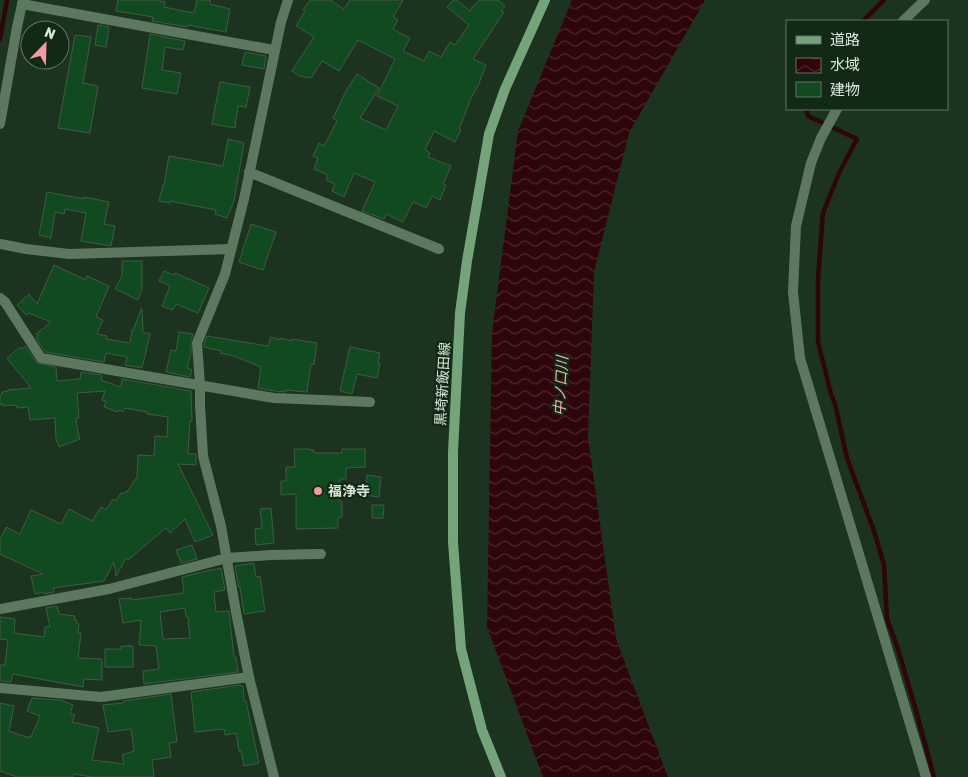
<svg xmlns="http://www.w3.org/2000/svg" width="968" height="777" font-family="Rubik,'Noto Sans JP',sans-serif">
	<defs>
		<pattern id="water-waves" width="16" height="10" patternUnits="userSpaceOnUse" patternTransform="scale(1.25)"><rect width="16" height="10" fill="#2e050b"/><path d="M0 5q4-4 8 0t8 0" fill="none" stroke="#4c292e"/></pattern>
	</defs>
	<rect width="100%" height="100%" fill="#1c3320"/>
	<polygon fill="url(#water-waves)" points="572,0 705,0 629,133 594,272 588,437 616,639 668,777 543,777 487,627 492,333 518,131"/>
	<g fill="none" stroke-linecap="round" stroke-linejoin="round">
		<g stroke="#2e050b" stroke-width="4.5">
			<polyline points="863,21 884,0"/>
			<polyline points="0,39 7,0"/>
			<polyline points="806,109 808,116 857,139 839,173 823,213 818,278 818,342 831,394 835,404 847,458 874,531 884,565 887,619 897,646 915,707 934,777"/>
		</g>
	</g>
	<g fill="#114a21" stroke="#415a44" fill-rule="evenodd">
		<polygon points="118,0 160,0 160,1 165,2 164,7 194,13 197,0 210,0 210,4 230,9 226,32 188,25 187,27 152,21 153,17 116,11"/>
		<polygon points="310,0 330,0 344,9 350,0 403,0 393,17 398,20 393,29 410,38 403,51 424,61 429,51 441,57 450,42 455,45 469,25 447,7 453,0 457,0 470,11 473,6 474,6 479,0 498,0 505,6 501,11 504,12 473,59 486,65 478,86 471,98 459,129 461,130 455,142 434,131 425,150 430,153 428,157 451,166 443,184 446,185 440,200 432,196 426,208 413,202 403,222 386,214 384,219 362,211 375,182 354,173 344,197 332,191 335,184 326,180 328,175 314,169 318,158 313,156 319,143 324,146 337,121 333,118 346,91 357,74 379,88 360,118 386,130 398,106 377,96 395,59 358,40 339,71 322,61 311,78 299,76 292,71 314,37 296,26 305,11 303,10"/>
		<polygon points="98,25 109,27 106,47 95,45"/>
		<polygon points="150,34 185,41 183,50 165,47 162,70 181,73 177,94 142,88"/>
		<polygon points="75,35 91,37 83,83 98,86 90,133 58,128"/>
		<polygon points="245,52 266,56 264,69 242,65"/>
		<polygon points="220,82 250,87 246,107 238,106 235,128 212,124"/>
		<polygon points="228,139 244,143 234,201 227,218 215,214 216,210 170,201 170,203 159,201 163,185 164,185 169,156 223,166"/>
		<polygon points="47,192 84,199 84,197 109,202 104,224 115,226 111,246 81,241 86,213 65,209 64,214 55,212 51,238 39,235"/>
		<polygon points="251,224 276,232 263,270 239,262"/>
		<polygon points="122,261 142,261 142,289 138,300 115,289 122,276"/>
		<polygon points="54,265 86,280 87,276 109,286 96,317 103,320 97,334 107,336 106,339 130,343 132,330 133,331 141,309 142,309 143,332 150,334 142,368 125,365 127,357 106,353 104,362 45,352 36,338 38,336 36,334 51,322 29,313 26,315 17,305 29,294 37,304"/>
		<polygon points="164,271 174,275 175,273 209,288 198,313 176,304 173,310 162,306 170,286 159,281"/>
		<polygon points="179,332 193,334 191,341 191,353 187,368 192,370 190,377 166,372 171,350 176,351"/>
		<polygon points="207,336 268,346 271,337 280,340 280,338 292,341 292,339 317,343 314,365 311,364 307,392 286,390 286,392 275,391 258,388 261,367 234,356 220,353 221,351 204,347 204,344"/>
		<polygon points="25,346 37,363 56,367 57,381 80,379 81,372 102,375 101,380 121,387 122,379 191,391 192,421 190,421 188,454 196,454 196,465 178,464 213,535 195,542 185,519 170,533 166,528 128,560 126,558 116,576 114,562 104,581 53,588 54,592 44,594 43,592 35,594 31,576 43,574 0,554 0,540 6,527 20,534 31,510 61,524 69,509 92,521 101,507 106,510 113,499 116,501 121,493 123,494 126,491 127,492 137,477 138,455 154,456 155,436 167,437 168,417 147,414 147,412 125,408 123,412 119,410 118,412 104,407 106,401 102,400 105,391 77,393 79,418 76,418 78,433 80,439 59,447 56,439 55,418 30,420 28,407 17,408 16,405 3,406 3,404 0,405 0,394 2,394 2,392 8,391 8,390 31,388 7,358 20,347 22,349"/>
		<polygon points="350,347 380,353 378,363 380,363 377,378 357,374 352,394 340,391"/>
		<polygon points="294,449 310,449 310,450 314,450 314,453 342,453 342,449 365,449 365,467 346,468 346,479 340,479 340,502 342,502 342,517 338,517 338,528 296,529 296,494 281,495 281,481 286,481 286,467 295,467"/>
		<polygon points="367,475 381,477 379,497 365,495"/>
		<polygon points="372,505 384,505 383,518 372,518"/>
		<polygon points="271,508 274,543 256,545 255,529 262,528 260,509"/>
		<polygon points="192,545 197,559 181,563 176,550"/>
		<polygon points="254,563 256,577 260,576 265,611 244,614 240,587 239,588 235,566"/>
		<path d="M221 568 225 590 214 592 216 612 229 611 234 657H236L238 672 144 684 143 671 159 669 156 646 139 645 141 620 123 623 119 599 131 598V600L184 593 182 577 202 572ZM185 608 186 617H188L190 638 163 639 160 612Z"/>
		<polygon points="57,606 59,614 75,616 74,620 77,620 76,623 79,624 78,633 81,633 78,658 102,659 102,680 84,679 83,687 13,674 11,682 0,681 0,665 5,665 8,640 0,639 0,617 15,619 14,633 44,637 45,627 50,627 46,608"/>
		<polygon points="121,646 133,646 133,667 105,667 105,649 121,649"/>
		<polygon points="240,685 241,686 243,686 244,701 246,701 259,763 244,766 241,751 239,751 236,733 225,735 224,729 195,732 191,692"/>
		<polygon points="171,694 177,742 169,743 171,757 152,760 154,777 92,777 74,774 73,777 17,777 0,771 0,703 14,706 9,731 29,738 29,736 31,737 40,716 27,711 32,698 60,700 73,705 70,714 75,715 72,722 99,728 92,760 124,764 122,755 134,751 131,729 108,732 103,705 123,703 123,701"/>
	</g>
	<g fill="none" stroke-linecap="round" stroke-linejoin="round">
		<g stroke="#5c7960" stroke-width="10">
			<polyline points="22,4 274,50"/>
			<polyline points="903,21 925,0"/>
			<polyline points="837,109 821,138 811,163 796,226 793,292 800,358 926,777"/>
			<polyline points="249,172 439,249"/>
			<polyline points="0,244 26,249 69,254 231,249"/>
			<polyline points="0,298 5,302 41,358 274,398 370,402"/>
			<polyline points="0,609 109,589 227,558 271,555 321,554"/>
			<polyline points="0,688 101,697 249,677"/>
			<polyline points="274,777 249,677 236,612 221,526 203,456 200,405 200,385 197,343 225,274 244,199 281,22 288,0"/>
		</g>
		<polyline stroke="#5c7960" stroke-width="10" points="0,124 17,27 23,0"/>
		<polyline stroke="#75a37c" stroke-width="10" points="501,777 482,730 461,649 453,542 453,452 460,313 467,261 489,134 505,89 545,0"/>
	</g>
	<circle fill="#f49b9f" stroke="#122916" stroke-width="2" cx="318" cy="491" r="5"/>
	<g text-anchor="middle" dominant-baseline="central" stroke-width="4.5" stroke-linejoin="round" paint-order="stroke">
		<g font-size="14" fill="#d9e7db" stroke="#122916">
			<text transform="translate(443 384) rotate(-87)">黒埼新飯田線</text>
		</g>
		<g font-size="14" font-weight="bold" fill="#d9e7db" stroke="#122916" text-anchor="start">
			<text x="328" y="491">福浄寺</text>
		</g>
		<g font-size="15" font-style="italic" fill="#f3abae" stroke="#122916">
			<text transform="translate(561 386) rotate(-87)">中ノ口川</text>
		</g>
	</g>
	<rect x="786" y="20" width="162" height="90" fill="#122916" stroke="#627565"/>
	<rect x="796" y="36" width="25" height="8" fill="#75a37c" stroke="#627565"/>
	<text x="830" y="45" font-size="15" fill="#d9e7db">道路</text>
	<rect x="796" y="58" width="25" height="15" fill="url(#water-waves)" stroke="#627565"/>
	<text x="830" y="70" font-size="15" fill="#d9e7db">水域</text>
	<rect x="796" y="82" width="25" height="15" fill="#114a21" stroke="#627565"/>
	<text x="830" y="95" font-size="15" fill="#d9e7db">建物</text>
	<g transform="translate(45 45) rotate(23)"><circle r="24" fill="#122916" stroke="#627565"/>
	<path d="M0-4L9 19L0 12L-9 19Z" fill="#f49b9f"/>
	<text y="-8" font-size="14" font-weight="bold" text-anchor="middle" fill="#d9e7db">N</text>
	</g>
</svg>
